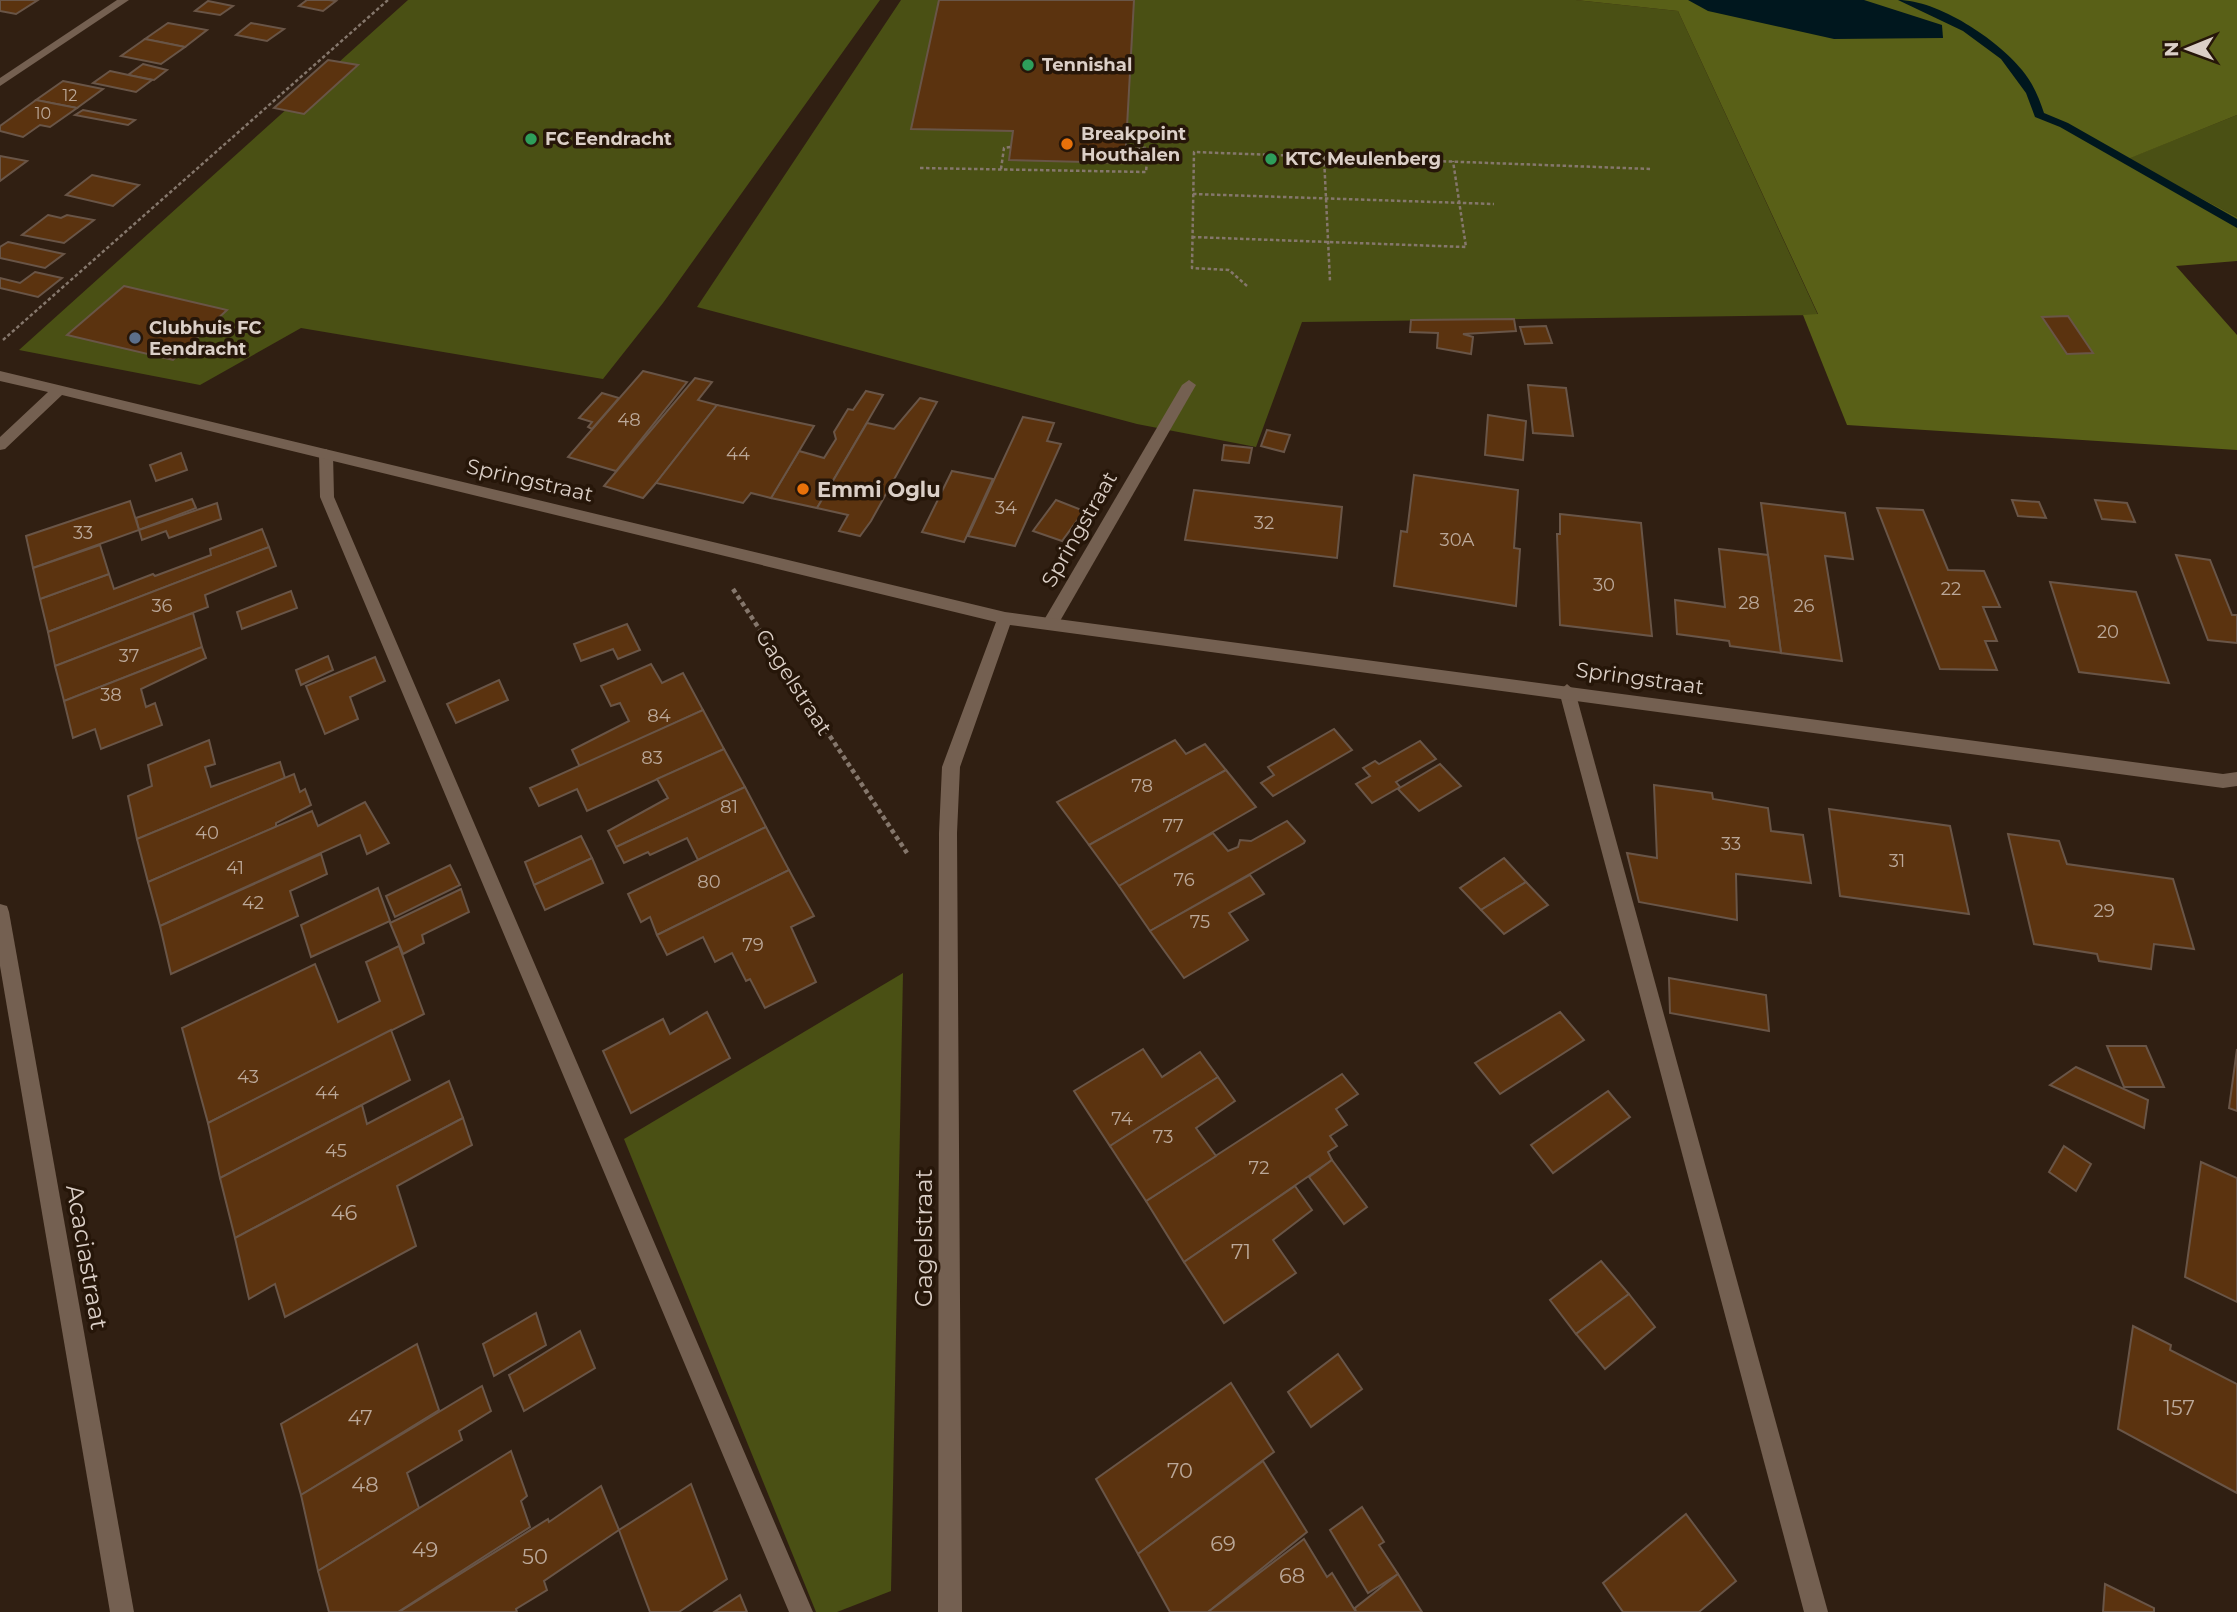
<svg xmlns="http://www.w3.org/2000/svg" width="2237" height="1612" font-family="Montserrat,sans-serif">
	<rect width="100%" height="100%" fill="#301f12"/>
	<g fill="#4a5014">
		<polygon points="408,0 880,0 663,303 603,379 301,328 200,385 19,350"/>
		<polygon points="901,0 1576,0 1678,11 1818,315 1302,322 1256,447 1137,424 697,307"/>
		<polygon points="2237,115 2237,217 2127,159"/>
		<polygon points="903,973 891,1591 837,1612 816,1612 624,1139"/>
	</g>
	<path fill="#596017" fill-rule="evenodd" d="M1576 0H2237V115L2128 159 2237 217V261L2176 266 2237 335V450L1847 425 1803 315 1818 314 1678 11ZM2068 317 2093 353 2067 354 2043 318Z"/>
	<polygon fill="#00171e" points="1688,0 1864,0 1942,25 1943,38 1834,39 1708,11"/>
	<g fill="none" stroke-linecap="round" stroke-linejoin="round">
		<path fill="#00171e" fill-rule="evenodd" d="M1898 0C1938 0 1997 39 2022 70 2033 83 2039 98 2044 113L2068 123 2237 219V228L2060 127 2035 117 2026 93 2001 59 1963 31Z"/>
	</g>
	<g fill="#5b330f" stroke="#695547" stroke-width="2">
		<polygon points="0,0 38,0 16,14 0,11"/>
		<polygon points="307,0 329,0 336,1 323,11 299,6"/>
		<polygon points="939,0 1134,0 1125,163 1009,160 1013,131 911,129"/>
		<polygon points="208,1 233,6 220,15 195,11"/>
		<polygon points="168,23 207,30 185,47 145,39"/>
		<polygon points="251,23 284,29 267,41 236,35"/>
		<polygon points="145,39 185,47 161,64 121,56"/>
		<polygon points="328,60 358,65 304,114 274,108"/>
		<polygon points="143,64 167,70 154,80 128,75"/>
		<polygon points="110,71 152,80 136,92 93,83"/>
		<polygon points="63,81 103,89 77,108 36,100"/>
		<polygon points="36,100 77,108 50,127 40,125 23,137 0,131 0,126"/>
		<polygon points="83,110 135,120 128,125 75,115"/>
		<polygon points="0,156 27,161 0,181"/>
		<polygon points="92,175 139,185 113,206 66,195"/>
		<polygon points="48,215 61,218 67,215 94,220 64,243 22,235"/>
		<polygon points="8,242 64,254 45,268 0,258 0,247"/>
		<polygon points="35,272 62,278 38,297 0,288 0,278 20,283"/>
		<polygon points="124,286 227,310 173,360 67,335"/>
		<polygon points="2068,316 2093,353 2067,354 2042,317"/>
		<polygon points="1514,319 1516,331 1463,334 1473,337 1471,354 1437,348 1438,333 1410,332 1411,320"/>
		<polygon points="1546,326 1552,343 1525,344 1520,327"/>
		<polygon points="643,371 687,382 616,471 568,457"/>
		<polygon points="695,378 712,382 698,400 717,405 656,483 643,498 604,486"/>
		<polygon points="1528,385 1566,388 1573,436 1533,433"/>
		<polygon points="866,391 883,395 817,508 771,498 799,451 824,458 836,439 834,432 848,409 853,410"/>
		<polygon points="602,393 619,398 592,429 588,427 592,422 579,418"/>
		<polygon points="920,398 937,402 871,521 860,536 839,531 848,515 817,508 867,423 894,429"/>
		<polygon points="717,405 814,426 771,498 751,493 743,503 656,483"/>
		<polygon points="1488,415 1526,421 1523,460 1485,455"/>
		<polygon points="1023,417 1054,423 1047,441 1061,444 1015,546 968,536"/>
		<polygon points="1267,430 1290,435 1284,452 1261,446"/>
		<polygon points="1224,445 1252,448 1249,463 1222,460"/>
		<polygon points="181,453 187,470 156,481 150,465"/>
		<polygon points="952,471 993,479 964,542 922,532"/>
		<polygon points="1414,475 1518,490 1514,548 1520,549 1516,606 1394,586 1401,531 1407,532"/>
		<polygon points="1194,490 1342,507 1337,558 1185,540"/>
		<polygon points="192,499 196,508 139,530 136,518"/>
		<polygon points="1056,500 1084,511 1062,541 1033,531"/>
		<polygon points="2012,500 2039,502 2046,518 2018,516"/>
		<polygon points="2095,500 2127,503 2135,522 2102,519"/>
		<polygon points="130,501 139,530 33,568 26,536"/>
		<polygon points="217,503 221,519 169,538 166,531 142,540 139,530"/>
		<polygon points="1761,503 1845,513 1853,559 1825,556 1842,661 1781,653"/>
		<polygon points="1877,508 1923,510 1948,570 1984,571 2000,607 1983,607 1997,641 1985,641 1997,670 1940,669"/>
		<polygon points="1560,514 1641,523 1652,636 1560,625 1557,534 1560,534"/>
		<polygon points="262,529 269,547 48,632 40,599 109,574 114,589 153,574 155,576 211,555 210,549"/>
		<polygon points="100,545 109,574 40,599 33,568"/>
		<polygon points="269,547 276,566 205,595 208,607 55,666 48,632"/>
		<polygon points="1719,549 1768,555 1781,653 1730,646 1729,641 1677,634 1675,600 1725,607"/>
		<polygon points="2176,555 2210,560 2232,615 2237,615 2237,643 2208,640"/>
		<polygon points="2050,582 2136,592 2169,683 2079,672"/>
		<polygon points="291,591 297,608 242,629 237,612"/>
		<polygon points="193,613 202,647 64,701 55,666"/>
		<polygon points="627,624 640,650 618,659 613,649 581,661 574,644"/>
		<polygon points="202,647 206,658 141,689 146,707 155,703 162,725 101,749 95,729 73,738 64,701"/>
		<polygon points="328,656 333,670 301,685 296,670"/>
		<polygon points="375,657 385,681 350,697 358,719 325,734 306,686"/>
		<polygon points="651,664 662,683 683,673 703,710 580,767 572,750 629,721 620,703 611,706 601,686"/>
		<polygon points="499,680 508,700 456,723 447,704"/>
		<polygon points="703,710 724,749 587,811 577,789 539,806 530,788"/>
		<polygon points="1334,729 1352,750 1273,796 1261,783 1274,775 1268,767"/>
		<polygon points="209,740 215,764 205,767 211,787 280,762 285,778 137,839 128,796 152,786 148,765"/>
		<polygon points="1175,740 1186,754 1205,744 1226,770 1089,845 1057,802"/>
		<polygon points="1420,741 1436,759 1396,782 1400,787 1372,803 1356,784 1370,776 1363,768 1375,761 1379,764"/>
		<polygon points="724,749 745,787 616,847 608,831 668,798 657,779"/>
		<polygon points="1440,764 1461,786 1419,811 1398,789"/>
		<polygon points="1226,770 1256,807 1119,886 1089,845"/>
		<polygon points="294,774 300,792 305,789 311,805 276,823 276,827 148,882 137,839"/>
		<polygon points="1654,785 1712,793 1713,799 1768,808 1771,831 1803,835 1811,883 1736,874 1737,920 1639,902 1627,853 1657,858"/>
		<polygon points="745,787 766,827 698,860 687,838 650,855 648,852 624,863 616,847"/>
		<polygon points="365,802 389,843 367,854 360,835 160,926 148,882 312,811 318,826"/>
		<polygon points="1829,809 1950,826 1969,914 1840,896"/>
		<polygon points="1287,821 1305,841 1304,843 1150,931 1119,886 1213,833 1228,851 1238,847 1240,840 1251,841"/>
		<polygon points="766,827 789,870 657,935 650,917 641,922 628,894"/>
		<polygon points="2008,834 2059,841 2067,864 2173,879 2194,949 2154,944 2151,969 2099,961 2097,954 2034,944"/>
		<polygon points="581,836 592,858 534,885 525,862"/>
		<polygon points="321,854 327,874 290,891 298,916 171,974 160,926"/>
		<polygon points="592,858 603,883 545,910 534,885"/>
		<polygon points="1504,858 1526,882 1481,910 1460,888"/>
		<polygon points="450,865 460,885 395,917 386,896"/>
		<polygon points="789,870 814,916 791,927 816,982 765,1008 750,979 746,981 732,953 715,962 703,937 667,955 657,935"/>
		<polygon points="1250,875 1264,894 1229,913 1248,940 1184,978 1150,931"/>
		<polygon points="1526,882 1548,905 1504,934 1481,910"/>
		<polygon points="378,888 390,921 311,957 301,925"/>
		<polygon points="461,889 469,912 422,935 424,943 403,954 390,923"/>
		<polygon points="399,946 424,1014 208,1123 182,1028 315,964 338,1022 380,1001 366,962"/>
		<polygon points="1669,978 1766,995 1769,1031 1670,1013"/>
		<polygon points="707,1012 730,1058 631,1113 603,1051 663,1019 670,1034"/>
		<polygon points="1560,1012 1584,1040 1500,1094 1475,1063"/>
		<polygon points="391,1030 410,1080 220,1178 208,1123"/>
		<polygon points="2107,1046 2146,1046 2164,1087 2124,1087"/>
		<polygon points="1143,1049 1162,1077 1200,1052 1218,1077 1110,1146 1074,1091"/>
		<polygon points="2237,1049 2237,1111 2229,1108"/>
		<polygon points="2076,1067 2148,1100 2144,1128 2050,1085"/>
		<polygon points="1342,1074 1358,1094 1336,1109 1347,1125 1330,1136 1337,1146 1328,1152 1332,1160 1184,1262 1146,1201"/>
		<polygon points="1218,1077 1235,1101 1196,1128 1216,1156 1146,1201 1110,1146"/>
		<polygon points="449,1081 463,1118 235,1238 220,1178 362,1105 367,1124"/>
		<polygon points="1608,1091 1630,1117 1553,1173 1531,1145"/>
		<polygon points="463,1118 472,1145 397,1186 416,1246 285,1317 275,1284 249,1299 235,1238"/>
		<polygon points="2064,1146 2091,1164 2076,1191 2049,1172"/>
		<polygon points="1332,1160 1367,1207 1344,1224 1309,1177"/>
		<polygon points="2201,1162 2237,1178 2237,1302 2185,1277"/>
		<polygon points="1295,1186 1312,1210 1273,1240 1296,1273 1224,1323 1184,1262"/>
		<polygon points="1601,1261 1629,1294 1576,1334 1550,1300"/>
		<polygon points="1629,1294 1655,1327 1605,1369 1576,1334"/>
		<polygon points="536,1313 546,1345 494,1376 483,1344"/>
		<polygon points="2133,1326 2171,1345 2170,1350 2237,1384 2237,1493 2118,1429"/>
		<polygon points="580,1331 595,1368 524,1411 509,1375"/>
		<polygon points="417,1344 439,1410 301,1495 281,1424"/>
		<polygon points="1338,1354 1362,1389 1311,1427 1288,1392"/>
		<polygon points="1231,1383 1274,1452 1138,1554 1096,1479"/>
		<polygon points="482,1386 491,1411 459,1431 462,1440 407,1473 419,1508 318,1571 301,1495"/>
		<polygon points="511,1451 527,1496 521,1501 530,1527 398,1612 329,1612 318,1571"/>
		<polygon points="1263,1461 1307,1532 1208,1612 1170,1612 1138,1554"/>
		<polygon points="691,1484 727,1579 679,1612 650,1612 619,1530"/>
		<polygon points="601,1486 619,1530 544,1581 547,1590 516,1609 517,1612 399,1612 548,1519 549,1522"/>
		<polygon points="1362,1507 1384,1542 1379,1545 1398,1574 1368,1593 1330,1530"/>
		<polygon points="1686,1514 1736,1581 1699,1612 1623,1612 1603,1583"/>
		<polygon points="1304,1539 1327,1577 1332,1573 1356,1612 1208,1612"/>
		<polygon points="1398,1574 1422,1612 1356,1612 1355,1608"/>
		<polygon points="2105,1584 2154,1608 2154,1612 2103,1612"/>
		<polygon points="740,1595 747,1612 714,1612"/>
	</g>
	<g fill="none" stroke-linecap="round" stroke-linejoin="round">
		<g stroke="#85776c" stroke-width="2.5" stroke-dasharray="3.5 2.5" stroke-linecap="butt">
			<polyline points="1324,157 1330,281"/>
			<polyline points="920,168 1146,172 1148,148 1125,148"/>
			<polyline points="1001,169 1004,148 1011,147"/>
			<polyline points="1193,194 1494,204"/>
			<polyline points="1192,237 1466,247 1453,161"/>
			<polyline points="1247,286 1229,270 1192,268 1194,152 1651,169"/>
			<polyline points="3,340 388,0"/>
		</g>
		<polyline stroke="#85776c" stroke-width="4.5" stroke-dasharray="4.5 3.5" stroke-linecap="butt" points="733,589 907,853"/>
		<g fill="#746051" fill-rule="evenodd">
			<polygon points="1189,380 1196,385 1056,628 1044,628 1042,624 1044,620 1182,385"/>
			<polygon points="326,449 333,454 334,497 813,1612 789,1612 320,497 319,454"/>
			<polygon points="1567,684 1575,691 1828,1612 1804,1612 1559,691"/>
		</g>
		<g fill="#746051" fill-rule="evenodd">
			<polygon points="117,0 129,0 0,86 0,78"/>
			<polygon points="0,371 1005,612 2223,774 2237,772 2237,786 2223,788 1010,625 960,767 957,833 962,1612 938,1612 939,833 942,767 996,622 62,395 5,449 0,450 0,437 48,392 0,381"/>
			<polygon points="0,904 7,906 9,912 134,1612 110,1612 0,966"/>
		</g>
	</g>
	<g fill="#2e9e5b" stroke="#261609" stroke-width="2.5">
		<circle cx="1028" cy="65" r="7"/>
		<circle cx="531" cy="139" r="7"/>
		<circle cx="1271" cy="159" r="7"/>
	</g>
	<g fill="#e8710a" stroke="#261609" stroke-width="2.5">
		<circle cx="1067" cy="144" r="7"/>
		<circle cx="803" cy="489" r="7"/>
	</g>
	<circle fill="#5c6f8a" stroke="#261609" stroke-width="2.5" cx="135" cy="338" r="7"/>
	<g text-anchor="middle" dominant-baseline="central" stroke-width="7" stroke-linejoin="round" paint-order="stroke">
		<g font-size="16" fill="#bba899">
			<text x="70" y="95">12</text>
			<text x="43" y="113">10</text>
		</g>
		<g font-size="18" font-weight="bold" fill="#dbcfc7" stroke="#261609" text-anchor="start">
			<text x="1042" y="65">Tennishal</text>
			<text x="1081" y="134">Breakpoint<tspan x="1081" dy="21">Houthalen</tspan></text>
			<text x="545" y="139">FC Eendracht</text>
			<text x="1285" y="159">KTC Meulenberg</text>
			<text x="149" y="328">Clubhuis FC<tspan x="149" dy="21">Eendracht</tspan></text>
		</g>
		<g font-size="18" fill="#bba899">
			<text x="629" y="420">48</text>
			<text x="738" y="454">44</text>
			<text x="1006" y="508">34</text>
			<text x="1264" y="523">32</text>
			<text x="83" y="533">33</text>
			<text x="1457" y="540">30A</text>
			<text x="1604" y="585">30</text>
			<text x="1951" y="589">22</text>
			<text x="1749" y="603">28</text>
			<text x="162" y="606">36</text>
			<text x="1804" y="606">26</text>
			<text x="2108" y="632">20</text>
			<text x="129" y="656">37</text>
			<text x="111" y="695">38</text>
			<text x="659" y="716">84</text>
			<text x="652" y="758">83</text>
			<text x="1142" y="786">78</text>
			<text x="729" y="807">81</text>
			<text x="1173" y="826">77</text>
			<text x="207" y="833">40</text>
			<text x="1731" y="844">33</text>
			<text x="1897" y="861">31</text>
			<text x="235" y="868">41</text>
			<text x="1184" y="880">76</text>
			<text x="709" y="882">80</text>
			<text x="253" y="903">42</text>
			<text x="2104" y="911">29</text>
			<text x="1200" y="922">75</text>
			<text x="753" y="945">79</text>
			<text x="248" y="1077">43</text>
			<text x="327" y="1093">44</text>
			<text x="1122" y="1119">74</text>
			<text x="1163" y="1137">73</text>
			<text x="336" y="1151">45</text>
			<text x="1259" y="1168">72</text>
		</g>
		<g font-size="21" fill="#dbcfc7" stroke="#261609">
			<text transform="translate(530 480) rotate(13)">Springstraat</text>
			<text transform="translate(1079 529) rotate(-60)">Springstraat</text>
			<text transform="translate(1640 678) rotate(8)">Springstraat</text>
			<text transform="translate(794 682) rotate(57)">Gagelstraat</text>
		</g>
		<g font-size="21" font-weight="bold" fill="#dbcfc7" stroke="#261609" text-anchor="start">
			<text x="817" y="489">Emmi Oglu</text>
		</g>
		<g font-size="21" fill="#bba899">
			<text x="344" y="1212">46</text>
			<text x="1241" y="1251">71</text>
			<text x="2179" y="1407">157</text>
			<text x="360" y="1417">47</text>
			<text x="1180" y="1470">70</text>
			<text x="365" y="1484">48</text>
			<text x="1223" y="1543">69</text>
			<text x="425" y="1549">49</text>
			<text x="535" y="1556">50</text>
			<text x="1292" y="1575">68</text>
		</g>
		<g font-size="24" fill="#dbcfc7" stroke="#261609">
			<text transform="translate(923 1238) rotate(-90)">Gagelstraat</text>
			<text transform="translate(87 1257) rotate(80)">Acaciastraat</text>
		</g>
	</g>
	<g transform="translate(2188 49) rotate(269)" stroke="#261609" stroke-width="5" paint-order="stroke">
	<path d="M0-5L12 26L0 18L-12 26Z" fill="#dbcfc7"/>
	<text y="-10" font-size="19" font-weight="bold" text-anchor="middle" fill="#dbcfc7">N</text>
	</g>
</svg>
